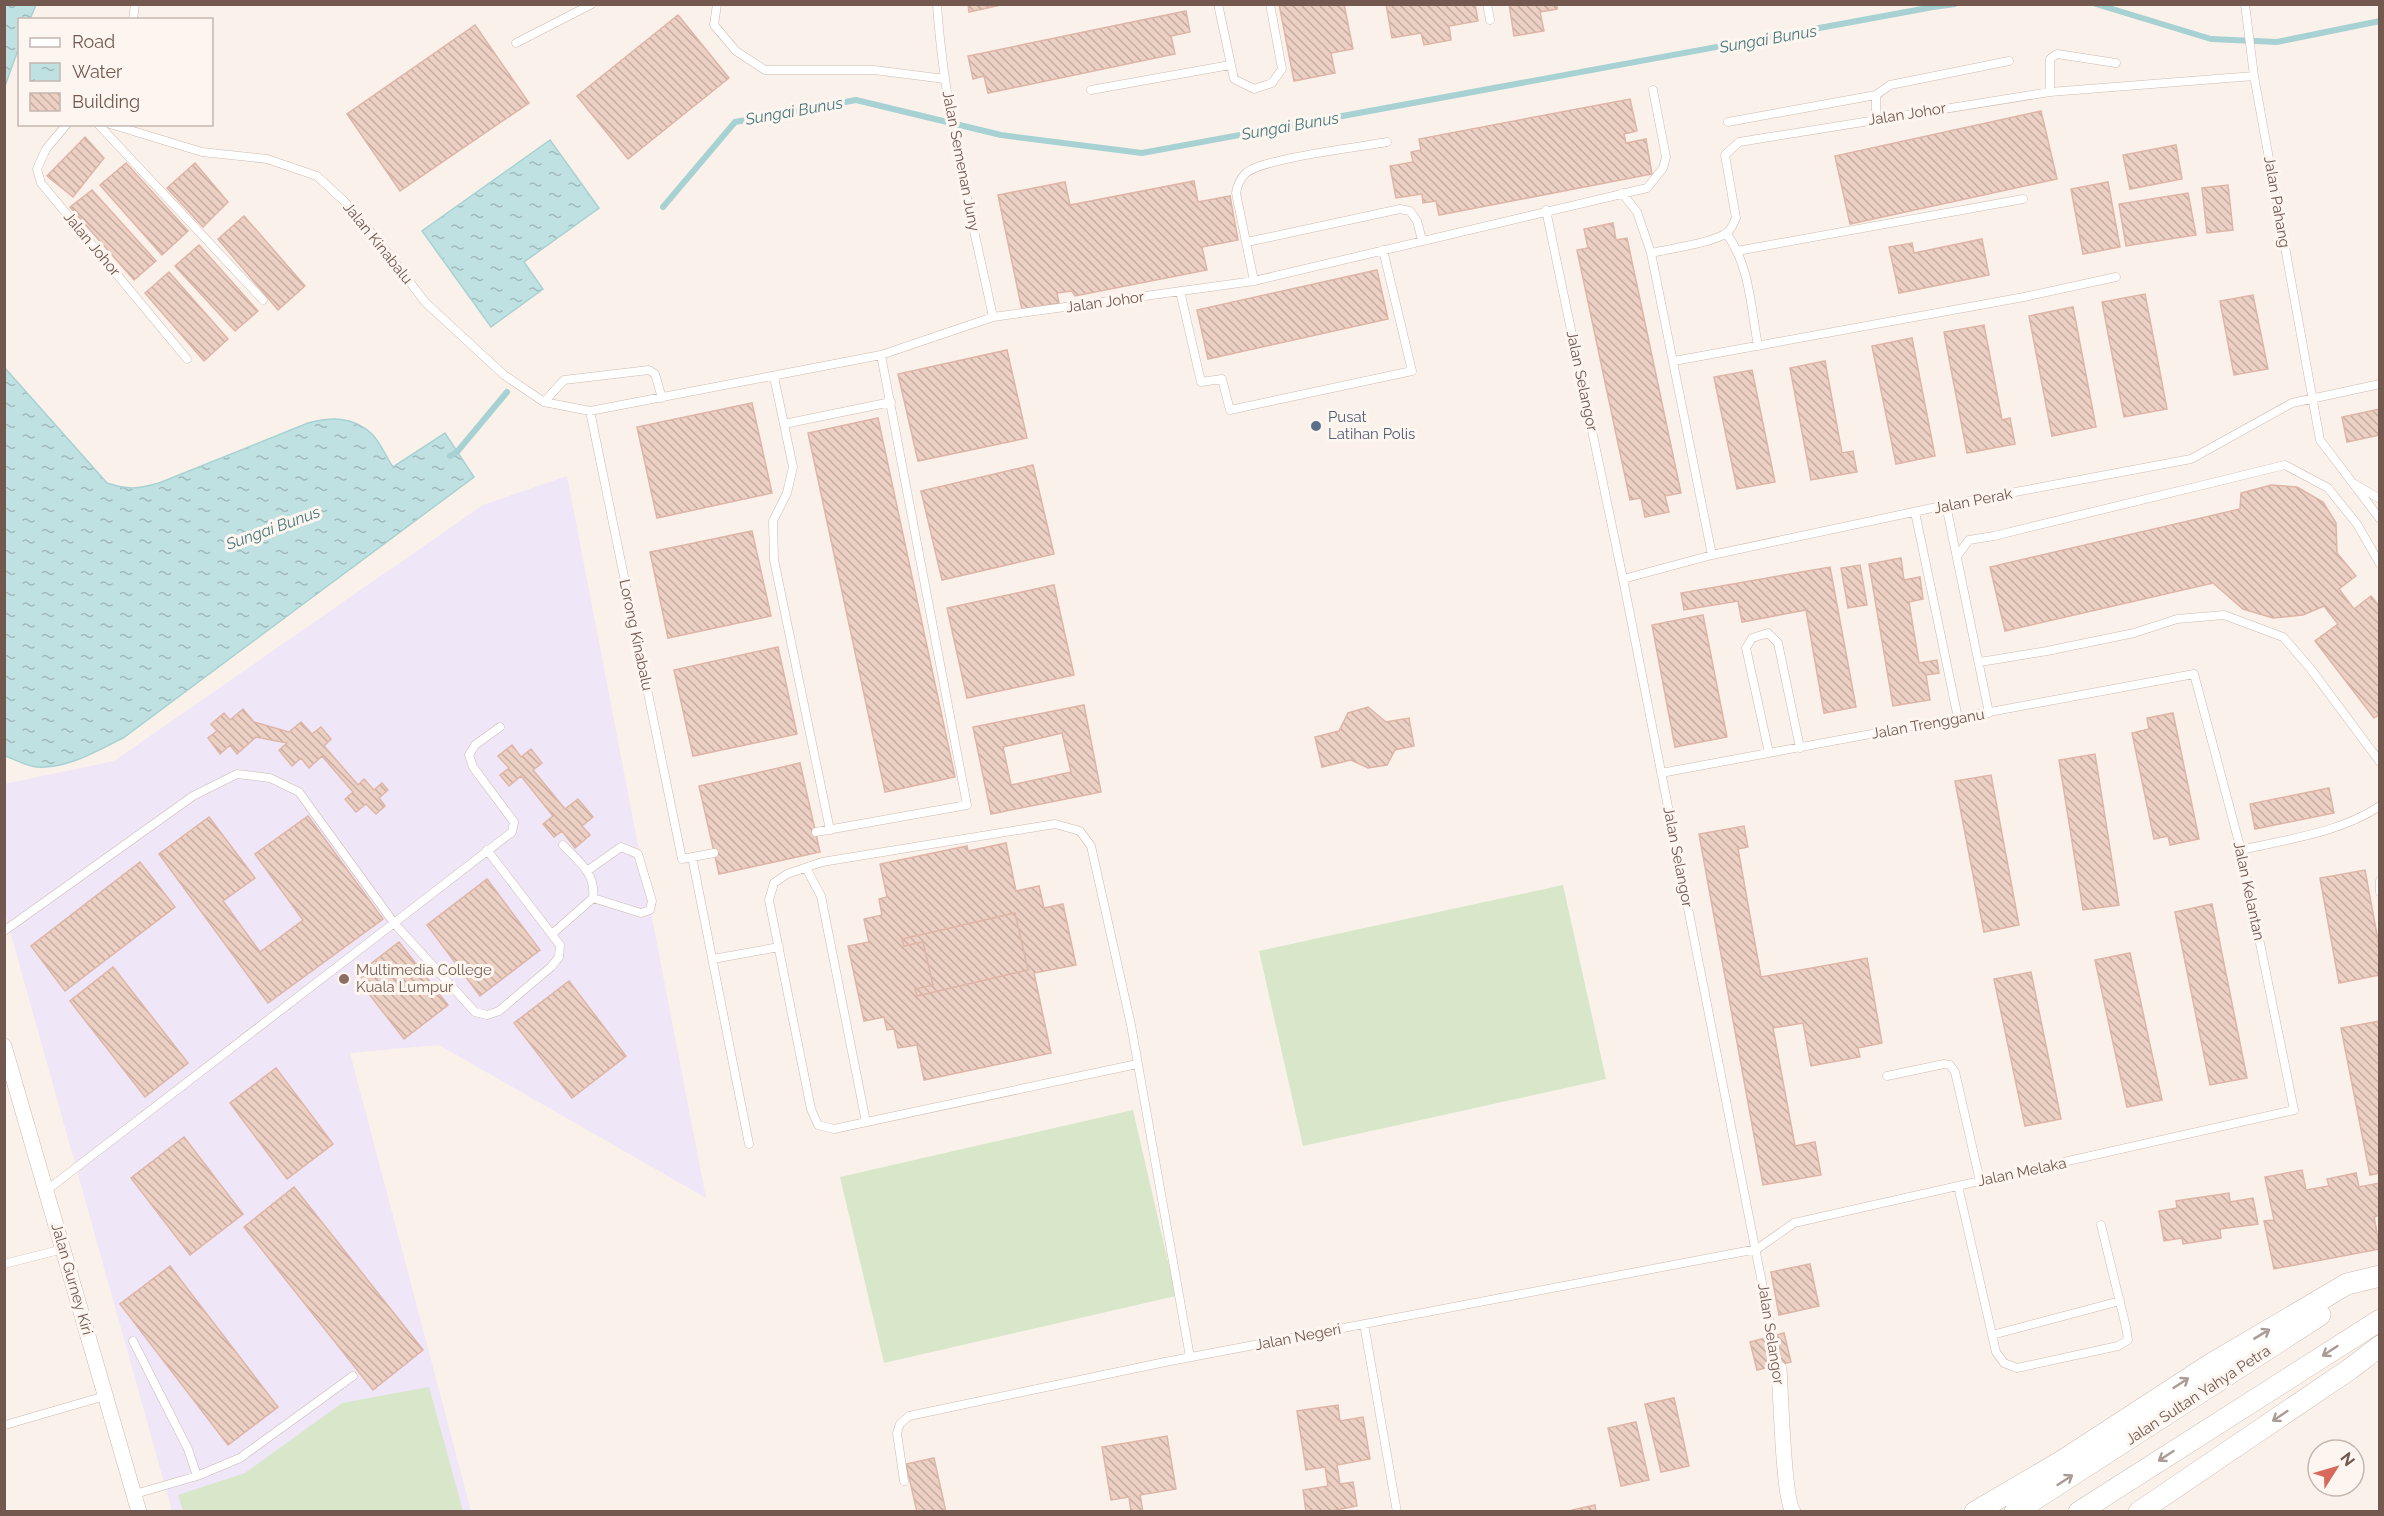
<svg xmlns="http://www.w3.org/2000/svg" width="2384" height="1516" font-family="Raleway,sans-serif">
  <defs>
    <pattern id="water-ripples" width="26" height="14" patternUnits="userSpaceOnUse" patternTransform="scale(1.5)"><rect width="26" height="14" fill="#c0e1e2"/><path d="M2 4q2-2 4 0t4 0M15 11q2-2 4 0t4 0" fill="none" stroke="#a0b9ba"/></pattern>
    <pattern id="building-back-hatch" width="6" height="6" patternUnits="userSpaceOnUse" patternTransform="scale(1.5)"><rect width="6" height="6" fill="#edd0c4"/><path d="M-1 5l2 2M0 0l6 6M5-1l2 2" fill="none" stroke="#c4aca2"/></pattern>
  </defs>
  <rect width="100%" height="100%" fill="#faf2ea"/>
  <!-- education -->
  <path fill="#efe6f7" d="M567 476 706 1198 439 1045 350 1053 471 1511H172L5 913 4 784 114 761 483 505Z"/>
  <!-- garden -->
  <path fill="#d8e7c9" d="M1563 885 1606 1079 1303 1146 1259 951Z
    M1133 1110 1176 1296 884 1363 840 1177Z
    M429 1387 463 1511H183L178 1495 245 1473 342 1403Z"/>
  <!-- water -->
  <path fill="url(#water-ripples)" stroke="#a7d1d3" stroke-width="1.5" d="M5 4 36 5 30 19 20 20 19 47 5 86Z
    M550 140 599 208 524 262 543 289 491 327 422 231Z
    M4 367 107 483C128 490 138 489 159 483L308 423C331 417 353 416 372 434 381 443 386 457 393 467L445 433 474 477 123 738C98 751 66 769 37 767 26 766 14 759 5 756Z"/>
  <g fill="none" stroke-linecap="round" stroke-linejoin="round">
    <!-- stream -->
    <path stroke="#a7d1d3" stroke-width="6" d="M2096 4 2211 39 2277 42 2380 21
      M663 207 735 122 856 100 1001 135 1142 153 1933 7 1955 4
      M450 456 457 452 507 392"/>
  </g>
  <!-- building -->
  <path fill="url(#building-back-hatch)" stroke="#deb5a6" stroke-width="1.5" fill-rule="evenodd" d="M968 4H1005L969 12Z
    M1279 4H1344L1353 49 1331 53 1335 73 1294 81Z
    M1386 4H1475L1478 21 1449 26 1451 40 1424 45 1421 33 1392 38Z
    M1509 4H1557V9L1540 12 1544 31 1514 36Z
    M1186 11 1190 32 1171 36 1175 54 988 93 984 76 973 79 968 56Z
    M678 15 729 78 628 159 577 96Z
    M475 25 529 103 400 191 347 114Z
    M1630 99 1637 131 1624 134 1626 143 1646 139 1652 174 1439 215 1436 201 1423 203 1422 194 1396 198 1390 166 1413 162 1411 152 1421 150 1419 139Z
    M2041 111 2057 179 1850 224 1835 156Z
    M85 137 104 158 73 197 47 176Z
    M2176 145 2182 179 2130 189 2123 155Z
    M126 163 188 231 162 255 100 185Z
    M195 163 228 202 203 227 167 188Z
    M1194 181 1198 202 1230 196 1238 240 1202 247 1207 270 1075 296 1072 291 1057 293 1059 303 1022 310 998 195 1065 182 1070 205Z
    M2108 182 2120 247 2083 254 2071 189Z
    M2228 185 2233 230 2207 233 2202 188Z
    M92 190 156 261 134 280 70 207Z
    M2188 193 2196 235 2126 246 2119 204Z
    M244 216 305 286 278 310 218 239Z
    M1613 223 1616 240 1627 238 1681 493 1665 496 1669 512 1645 517 1641 498 1630 500 1577 250 1588 248 1584 229Z
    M1982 239 1989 275 1899 293 1889 247 1912 243 1914 253Z
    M199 245 258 311 235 331 175 266Z
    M1377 270 1388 319 1208 359 1197 310Z
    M169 272 228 339 204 361 145 293Z
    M2145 294 2167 409 2124 417 2102 302Z
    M2253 295 2268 369 2234 375 2220 301Z
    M2073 307 2096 427 2052 436 2029 316Z
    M1984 325 2002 420 2010 418 2015 444 1967 453 1944 332Z
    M1912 338 1935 456 1896 464 1872 346Z
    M1007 350 1027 438 918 461 898 374Z
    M1825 361 1842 453 1853 451 1857 472 1811 480 1790 368Z
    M1752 370 1775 482 1737 489 1714 377Z
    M752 403 772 493 657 518 637 427Z
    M2380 409V435L2347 442 2342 417Z
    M878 418 955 777 885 792 808 433Z
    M1033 465 1054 554 942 580 921 491Z
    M2271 485 2297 487 2323 502 2336 523 2337 553 2356 576 2339 589 2354 609 2371 596 2380 607V714L2374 718 2315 641 2338 624 2324 606 2303 615 2273 618 2243 609 2213 583 2005 631 1990 567 2240 509 2241 493Z
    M752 531 771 616 668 638 650 552Z
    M1901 558 1904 580 1920 577 1923 599 1909 602 1919 663 1937 660 1939 673 1926 675 1930 700 1893 706 1869 564Z
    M1860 565 1867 605 1848 608 1841 568Z
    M1830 567 1856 707 1824 713 1806 610 1742 622 1738 601 1684 610 1681 593Z
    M1054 585 1074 675 967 698 947 608Z
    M1703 615 1727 737 1675 747 1652 625Z
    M778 647 797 734 693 756 674 670Z
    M1084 705 1101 792 991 814 973 727ZM1062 733 1071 772 1011 785 1003 747Z
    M1368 707 1386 722 1409 718 1414 746 1395 750 1387 765 1368 768 1351 760 1322 767 1315 737 1339 731 1348 713Z
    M243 709 254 722 289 732 301 722 312 734 321 727 331 739 324 746 358 785 364 779 374 790 382 783 388 790 379 798 385 806 376 814 366 804 356 812 345 799 353 792 322 756 309 768 301 758 292 766 279 750 287 743 256 737 237 754 230 745 220 754 208 738 217 731 211 724 224 713 230 720Z
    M2173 713 2199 839 2170 845 2168 836 2154 839 2132 733 2149 729 2147 718Z
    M512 745 521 757 531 749 542 763 533 770 565 809 578 799 593 817 582 826 590 835 575 848 562 831 554 837 543 824 553 816 521 776 509 786 500 775 509 768 498 756Z
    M2095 754 2119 905 2083 910 2059 760Z
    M800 763 820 852 719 874 699 786Z
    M1991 775 2019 925 1984 932 1955 781Z
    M2329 788 2334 813 2255 829 2250 804Z
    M308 816 383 919 268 1003 159 854 209 817 255 878 223 901 260 952 303 920 255 854Z
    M1744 826 1748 847 1738 849 1761 977 1867 958 1882 1043 1858 1048 1860 1057 1811 1066 1803 1023 1773 1028 1795 1146 1815 1142 1821 1175 1763 1185 1699 834Z
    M1006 843 1016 891 1039 886 1044 908 1063 904 1076 965 1034 973 1051 1053 924 1080 917 1045 898 1048 894 1029 887 1030 884 1017 864 1021 848 946 869 942 864 919 882 915 879 899 887 897 880 864 967 846 968 851ZM1015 913 1028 970 917 996 915 989 933 985 923 942 904 946 902 939Z
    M140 862 175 907 65 991 31 946Z
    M2365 870 2380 951V975L2339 983 2320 878Z
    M487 879 540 950 480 996 427 925Z
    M2212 904 2247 1078 2210 1085 2175 912Z
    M1015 913 1028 970 917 996 915 989 933 985 923 942 904 946 902 939Z
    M399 942 448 1005 404 1039 355 976Z
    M2130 953 2162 1100 2127 1107 2095 960Z
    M113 967 188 1063 145 1097 70 1001Z
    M2031 972 2061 1119 2025 1126 1994 979Z
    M569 981 626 1056 572 1098 514 1023Z
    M2380 1021V1173L2370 1175 2341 1028Z
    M276 1068 333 1144 287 1179 230 1103Z
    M184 1137 243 1214 190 1255 131 1178Z
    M2302 1170 2306 1190 2329 1186 2327 1179 2356 1173 2359 1187 2380 1183V1215L2374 1217 2380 1249 2274 1269 2264 1221 2274 1220 2265 1177Z
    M294 1187 423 1350 373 1390 244 1227Z
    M2229 1193 2230 1202 2253 1198 2258 1224 2220 1229 2221 1238 2183 1244 2182 1238 2164 1241 2159 1211 2177 1208 2176 1201Z
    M1810 1264 1819 1306 1779 1315 1771 1272Z
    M170 1266 278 1407 228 1445 120 1304Z
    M1784 1333 1791 1362 1757 1370 1750 1342Z
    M1674 1398 1689 1466 1661 1472 1645 1404Z
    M1338 1405 1340 1421 1363 1417 1370 1459 1337 1465 1340 1484 1353 1482 1357 1506 1326 1512H1306L1303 1490 1328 1486 1325 1467 1306 1470 1297 1411Z
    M1636 1422 1649 1480 1621 1486 1608 1428Z
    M1167 1436 1176 1489 1140 1495 1143 1512H1131L1129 1497 1111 1500 1102 1447Z
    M934 1458 946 1512H917L906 1464Z
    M1595 1505 1596 1512H1572V1510Z"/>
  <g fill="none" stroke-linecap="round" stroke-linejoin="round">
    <!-- service casing -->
    <g stroke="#ccbab0" stroke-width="9">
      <path id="service" d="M717 4 714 25 736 51 765 70H874L945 79
        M937 4C944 110 971 214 993 317
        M1218 4 1234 79 1254 89 1272 83 1282 69 1270 4
        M1487 4 1490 20
        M2245 4 2254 76 2320 440 2380 519
        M133 20 135 4
        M516 43 592 4
        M1091 90 1230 65
        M2050 92V59L2057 54 2116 63
        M1876 118V95L1890 85 2009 61
        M1728 122 1876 95
        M67 124 46 149 37 169 41 183 187 359
        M98 124 263 300
        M110 124 202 152 267 159 317 176 344 201 381 244 425 302 504 375 544 402 590 411 881 355 993 317 1254 281 1647 188 1663 168 1666 157 1653 90
        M1622 193 1637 212 1651 253 1712 555
        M1546 210 1623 579 1779 1369
        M1726 233C1750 265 1751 309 1758 346
        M1247 242 1400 209 1410 211 1417 221 1422 240
        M1737 251 2023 199
        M1651 253C1673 248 1707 244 1725 234 1732 230 1733 224 1736 218L1725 155 1739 142 2050 92 2254 76
        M1254 281 1236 193C1237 186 1241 178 1246 173 1264 158 1360 147 1387 142
        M1180 291 1201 382 1222 379 1230 410 1412 371 1383 250
        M1674 361 2024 297 2116 277
        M774 377 793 467 787 493 773 521 774 560 830 830
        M544 402 564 380 649 370 655 374 662 398
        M590 411 682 859 714 853
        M784 424 891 402
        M2355 484 2380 499
        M1946 505 1989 713
        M1915 512 1958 718
        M1957 556 1969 540 1994 536 2285 465 2328 488 2357 524 2380 564
        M1623 579 1712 555 1946 505 2191 459 2292 403 2380 384
        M1980 662 2047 651 2134 633 2177 619 2224 615 2283 637 2310 668 2380 762
        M1769 753 1746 648 1752 638 1768 633 1778 643 1800 748
        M816 832 967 805 881 355
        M2241 850C2288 839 2339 833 2380 806
        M692 857 749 1144
        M806 868 821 896 866 1122
        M587 871 621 847 638 854 652 901 650 910 641 913 593 898
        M2380 881V892
        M4 931 193 796 237 774 270 778 299 792 394 923 512 832 514 822 473 767 469 755 475 745 500 727
        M552 934 593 898C596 873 579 862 563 845
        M713 959 779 947
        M1137 1064 834 1129 818 1125 811 1109 769 900 774 883 787 874 822 862 1055 824 1080 831 1091 846 1131 1025 1190 1357
        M1887 1076 1944 1064 1950 1065 1955 1072 1980 1181
        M1958 1186 1996 1352 2004 1363 2017 1368 2118 1346 2128 1340 2126 1327 2101 1225
        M47 1190 394 923 475 1012 487 1015 499 1011 551 967 559 957 560 945 487 850
        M4 1264 63 1249
        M1364 1324 1397 1512
        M1992 1335 2120 1301
        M133 1341 188 1449 197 1476
        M5 1425 105 1396
        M904 1481 897 1433 900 1424 909 1416 1165 1362 1757 1249 1794 1223 2294 1110 2241 850 2194 674 1661 773
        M135 1494 197 1476 240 1458 353 1376"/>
    </g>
    <!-- minor casing -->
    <g stroke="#ccbab0" stroke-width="16">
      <path id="minor" d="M4 1046 139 1512
        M1779 1369C1781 1393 1783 1497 1793 1512"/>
    </g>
    <!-- secondary casing -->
    <g stroke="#d0bbb1" stroke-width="22">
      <path id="secondary" d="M1975 1512 2062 1461 2211 1364 2347 1284 2380 1276
        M2015 1512 2320 1315
        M2079 1512 2380 1320
        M2139 1512 2350 1369 2380 1346"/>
    </g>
    <!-- service -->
    <use href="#service" stroke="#fff" stroke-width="8"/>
    <!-- minor -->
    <use href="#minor" stroke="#fff" stroke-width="15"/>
    <!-- secondary -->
    <use href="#secondary" stroke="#fff" stroke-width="21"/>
  </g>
  <!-- one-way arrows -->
  <defs><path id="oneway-shaft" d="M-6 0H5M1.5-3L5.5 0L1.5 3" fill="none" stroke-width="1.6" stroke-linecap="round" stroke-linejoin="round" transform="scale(1.5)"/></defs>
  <g stroke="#aa9b95">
    <use href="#oneway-shaft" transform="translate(2262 1334) rotate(-31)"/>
    <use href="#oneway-shaft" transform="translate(2330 1351) rotate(147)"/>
    <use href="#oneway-shaft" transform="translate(2181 1383) rotate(-33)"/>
    <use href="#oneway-shaft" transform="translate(2280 1416) rotate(146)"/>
    <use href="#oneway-shaft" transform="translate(2166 1456) rotate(147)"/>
    <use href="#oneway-shaft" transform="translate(2065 1480) rotate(-33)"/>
  </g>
  <!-- markers -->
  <circle fill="#5c6f8a" stroke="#fdf6f0" stroke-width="2" cx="1316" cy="426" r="6"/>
  <circle fill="#8d6e63" stroke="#fdf6f0" stroke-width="2" cx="344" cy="979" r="6"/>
  <g text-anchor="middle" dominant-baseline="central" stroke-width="6" stroke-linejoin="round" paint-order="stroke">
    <!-- street labels -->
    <g font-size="15" fill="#72584f" stroke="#fdf6f0">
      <text transform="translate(1907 114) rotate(-9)">Jalan Johor</text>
      <text transform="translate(961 161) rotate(79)">Jalan Semenan Juny</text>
      <text transform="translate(2277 202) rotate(80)">Jalan Pahang</text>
      <text transform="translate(378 243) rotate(51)">Jalan Kinabalu</text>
      <text transform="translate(92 244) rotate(50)">Jalan Johor</text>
      <text transform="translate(1105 302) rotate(-8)">Jalan Johor</text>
      <text transform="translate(1582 381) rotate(78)">Jalan Selangor</text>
      <text transform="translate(1973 501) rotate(-11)">Jalan Perak</text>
      <text transform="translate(636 635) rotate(78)">Lorong Kinabalu</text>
      <text transform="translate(1928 724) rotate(-10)">Jalan Trengganu</text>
      <text transform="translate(1678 857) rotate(79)">Jalan Selangor</text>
      <text transform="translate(2249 891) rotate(78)">Jalan Kelantan</text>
      <text transform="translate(2022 1172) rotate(-12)">Jalan Melaka</text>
      <text transform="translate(72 1279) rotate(74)">Jalan Gurney Kiri</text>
      <text transform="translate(1771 1334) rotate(81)">Jalan Selangor</text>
      <text transform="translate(1298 1337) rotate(-11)">Jalan Negeri</text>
      <text transform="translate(2198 1395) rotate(-33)">Jalan Sultan Yahya Petra</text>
    </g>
    <!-- service labels -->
    <g font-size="15" fill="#4e5e75" stroke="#fdf6f0" text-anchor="start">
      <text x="1328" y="417">Pusat<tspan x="1328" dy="17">Latihan Polis</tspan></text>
    </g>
    <!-- education labels -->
    <g font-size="15" fill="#785e54" stroke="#fdf6f0" text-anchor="start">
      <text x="356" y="970">Multimedia College<tspan x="356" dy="17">Kuala Lumpur</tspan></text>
    </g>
    <!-- water labels -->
    <g font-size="16" font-style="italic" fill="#48797c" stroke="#fdf6f0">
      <text transform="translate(1768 39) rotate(-10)">Sungai Bunus</text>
      <text transform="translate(794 111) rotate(-10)">Sungai Bunus</text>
      <text transform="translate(1290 126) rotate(-10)">Sungai Bunus</text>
      <text transform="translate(273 528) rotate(-20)">Sungai Bunus</text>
    </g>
  </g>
  <!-- border -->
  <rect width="2384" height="1516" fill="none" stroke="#72584f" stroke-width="12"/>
  <!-- legend -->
  <rect x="18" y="18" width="195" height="108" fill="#fdf6f0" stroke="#c5b7b0" stroke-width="1.5"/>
  <rect x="30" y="38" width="30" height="9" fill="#ffffff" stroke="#c5b7b0" stroke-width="1.5"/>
  <text x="72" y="48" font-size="18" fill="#72584f">Road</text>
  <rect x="30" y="63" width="30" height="18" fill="url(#water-ripples)" stroke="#c5b7b0" stroke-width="1.5"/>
  <text x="72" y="78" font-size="18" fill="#72584f">Water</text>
  <rect x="30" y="93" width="30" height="18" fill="url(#building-back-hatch)" stroke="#c5b7b0" stroke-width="1.5"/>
  <text x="72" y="108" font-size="18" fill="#72584f">Building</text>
  <!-- north arrow -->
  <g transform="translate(2336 1468) rotate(53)"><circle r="28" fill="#fdf6f0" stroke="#c5b7b0" stroke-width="1.5"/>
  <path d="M0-4.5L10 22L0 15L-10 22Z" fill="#d76a5c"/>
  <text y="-9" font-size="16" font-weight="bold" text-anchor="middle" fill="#72584f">N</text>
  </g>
</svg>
